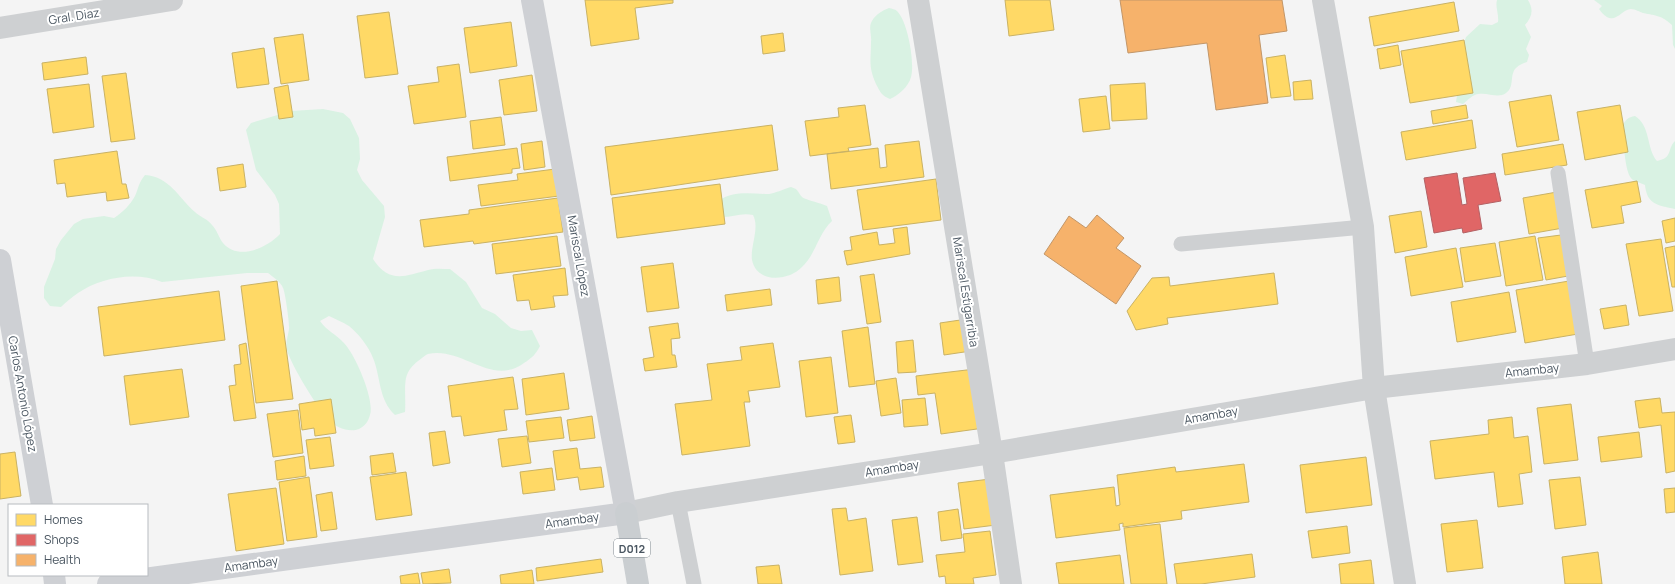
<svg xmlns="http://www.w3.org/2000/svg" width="1675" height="584" font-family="Manrope,sans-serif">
  <rect width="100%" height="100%" fill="#f4f4f4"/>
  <!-- green -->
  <path fill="#d9f2e3" d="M1497 0H1528C1534 10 1532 17 1525 25L1531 37 1526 49 1529 55 1527 62C1524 63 1519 65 1516 68 1509 75 1515 87 1506 93 1498 99 1488 92 1478 94 1472 95 1468 100 1463 104L1456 102 1457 96 1455 89 1462 48 1466 37 1480 24 1492 25 1498 22C1499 14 1495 7 1497 0Z
    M1594 0H1675V49L1673 45 1672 25C1661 15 1657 16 1643 13 1640 12 1635 9 1631 9 1620 9 1614 30 1599 9L1602 6Z
    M889 8C892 9 895 9 897 11 908 22 915 63 911 77 909 86 898 96 890 99 882 96 880 92 876 84 868 66 871 61 871 42 872 35 868 27 872 21 875 15 883 10 889 8Z
    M323 109 343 113 350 119 359 138 360 159 357 170 362 180 384 206 385 217 373 259C389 283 403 277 428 270 435 268 443 269 450 269L466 282 482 308 495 314 511 328 521 331 532 330 540 346C536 354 532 358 524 363 491 387 462 346 428 354 425 355 421 359 418 361 412 366 408 370 406 378 404 389 406 401 405 412L395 415C378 399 381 377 373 358 369 347 358 333 349 326 343 322 335 319 329 316L320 321C327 331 336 334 344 343 355 354 375 400 370 415 368 422 365 426 359 429 349 433 335 427 329 420 318 409 291 365 287 350 285 342 288 337 289 329 290 326 285 291 283 288 281 282 273 277 268 273H247L162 282C136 271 101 277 78 293 72 297 66 302 61 307L50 306 44 298V287L55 259 56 249 61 240 74 224 83 219 104 216 114 218C123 212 130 205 135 196 139 187 138 184 145 175 170 177 178 197 195 212 200 217 208 219 212 225 217 230 219 238 223 243 238 261 267 248 280 234L279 204 275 195 256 170 246 130 251 123 291 111Z
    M1635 116C1651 126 1646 148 1657 161 1673 158 1667 149 1675 141V209C1658 205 1647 205 1645 185 1641 183 1637 182 1633 180 1624 174 1624 139 1622 127 1625 120 1628 117 1635 116Z
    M791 187 796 189C798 191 800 195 802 197 806 200 821 203 827 206L832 221C818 234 816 254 802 267 789 281 757 284 752 260 750 246 760 228 753 215 741 212 731 218 719 217V201C732 190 753 194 769 194 776 193 784 189 791 187Z"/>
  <!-- homes -->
  <path fill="#ffd966" stroke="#c9b264" d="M585 0H673V3L635 8 639 39 591 46Z
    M1005 0H1050L1054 30 1009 36Z
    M1454 2 1459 31 1374 46 1369 17Z
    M389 12 398 74 365 78 357 16Z
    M511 22 517 66 470 73 464 28Z
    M783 33 785 51 763 54 761 36Z
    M303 34 309 80 281 84 274 38Z
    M1464 40 1473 93 1410 103 1401 51Z
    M1398 45 1401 65 1380 69 1377 49Z
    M264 48 269 84 237 88 232 53Z
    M1285 55 1291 96 1271 98 1266 58Z
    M86 57 88 74 44 80 42 63Z
    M459 64 466 117 414 124 408 86 439 82 437 67Z
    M126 73 135 139 111 142 102 76Z
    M532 75 537 111 504 115 499 80Z
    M1311 80 1313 99 1294 100 1293 82Z
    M1145 83 1147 119 1112 121 1110 85Z
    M89 84 94 127 53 133 47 89Z
    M288 85 293 117 279 119 274 88Z
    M1551 95 1559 140 1517 147 1509 102Z
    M1106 96 1110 129 1083 132 1079 99Z
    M865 105 871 145 848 148 849 151 810 156 805 121 839 117 838 108Z
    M1466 105 1468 118 1433 124 1431 111Z
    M1620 105 1628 152 1585 160 1577 112Z
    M501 117 505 145 473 149 470 121Z
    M1472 120 1476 148 1406 160 1401 132Z
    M772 125 778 170 611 195 605 147Z
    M542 141 545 167 524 170 521 144Z
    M919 141 924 177 831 189 827 154 878 148 880 168 887 167 885 145Z
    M1563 144 1567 165 1505 175 1502 154Z
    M517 148 520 168 512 169V173L450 181 447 157Z
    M117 151 122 184H126L129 198 107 201 106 192 67 197 65 183 57 184 54 160Z
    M243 164 246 187 220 191 217 168Z
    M555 169 559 196 481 206 478 185 518 180 517 174Z
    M936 179 941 220 863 230 857 190Z
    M1637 181 1641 202 1621 206 1624 223 1592 228 1585 190Z
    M720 184 725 224 617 238 612 198Z
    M1557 192 1563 228 1529 234 1523 198Z
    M558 198 563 232 474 244 473 241 424 247 420 220 469 214V210Z
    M1421 211 1427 247 1395 253 1389 216Z
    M1675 218V241L1666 243 1662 221Z
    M907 227 910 254 847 265 844 251 852 250 850 237 877 232 879 245 895 243 893 229Z
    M1561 235 1568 276 1546 280 1538 238Z
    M557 236 561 266 496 274 492 244Z
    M1535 236 1543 280 1506 286 1499 242Z
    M1661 239 1673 311 1639 316 1626 244Z
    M1495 243 1501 276 1465 282 1460 248Z
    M1675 246V287H1672L1665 248Z
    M1456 248 1463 287 1411 296 1405 257Z
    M673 263 679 308 647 312 641 267Z
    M565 268 568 295 553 296 555 307 531 310 529 300 517 301 513 275Z
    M1274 273 1278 304 1167 318 1168 324 1136 330 1127 311 1152 278 1169 277 1170 286Z
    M874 274 881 322 867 324 860 276Z
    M839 277 841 301 818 304 816 280Z
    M277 281 293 399 256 403 241 286Z
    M1569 281 1578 334 1525 343 1516 290Z
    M770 289 772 305 727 311 725 295Z
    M219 291 225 340 104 356 98 307Z
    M1509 292 1516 332 1457 342 1451 302Z
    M1626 305 1629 325 1604 329 1600 309Z
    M967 319 971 351 944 355 940 323Z
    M678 323 680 338 671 339 672 355H675L677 367 645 371 643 359 654 357 649 327Z
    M868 327 875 384 849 387 842 331Z
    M913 340 916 372 898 373 896 342Z
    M246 343 256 418 234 421 229 386 236 385 234 365 241 364 239 345Z
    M773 343 780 387 748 391 750 402H744L750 446 682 455 675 404 712 400 707 364 742 360 740 347Z
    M831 357 838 413 806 417 799 361Z
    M182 369 189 417 130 425 124 376Z
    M975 369 984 428 941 434 935 393 918 395 916 376Z
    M564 373 569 409 526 415 522 379Z
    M513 377 518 409 504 410 507 430 464 436 461 416 452 417 448 386Z
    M896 378 901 413 881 416 876 381Z
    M925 398 928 425 904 427 902 400Z
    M1660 398 1662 413 1675 412V471L1666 473 1661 425 1639 428 1635 401Z
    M331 399 336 433 315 436 314 428 302 430 299 404Z
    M1571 404 1578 460 1544 464 1537 408Z
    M298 410 303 453 273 457 267 414Z
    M851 415 855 442 838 444 834 417Z
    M592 416 595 438 570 441 567 420Z
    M561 417 564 438 529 442 526 421Z
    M1512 417 1514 438 1528 436 1532 472 1519 474 1523 504 1498 507 1494 472 1435 479 1430 441 1489 434 1488 420Z
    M445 431 450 463 433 466 429 433Z
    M1639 432 1642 457 1601 462 1598 437Z
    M527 436 531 463 502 467 498 439Z
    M330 437 334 466 310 469 306 440Z
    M577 448 580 469 601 467 604 487 580 490 578 477 557 480 553 451Z
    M15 452 21 496 0 499V454Z
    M393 453 396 472 372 475 370 456Z
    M304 456 306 476 277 480 275 461Z
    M1366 457 1372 505 1306 513 1300 465Z
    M1244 464 1249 502 1181 511 1182 519 1123 527V523L1119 524 1120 530 1056 538 1050 495 1114 487 1116 506 1120 505 1117 475 1175 467 1176 472Z
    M552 468 555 490 523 494 520 472Z
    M406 472 412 515 376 520 370 477Z
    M309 477 317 537 287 541 279 482Z
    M1580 477 1586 525 1555 529 1549 480Z
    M990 479 996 525 964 529 958 483Z
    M276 488 284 544 236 551 228 494Z
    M1675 488V512L1666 513 1664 489Z
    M332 492 337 529 321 531 316 495Z
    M846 508 848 521 866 518 873 571 840 575 832 509Z
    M958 509 962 538 941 541 938 512Z
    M917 517 923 562 898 565 892 520Z
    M1477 520 1483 568 1447 572 1441 524Z
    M1160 524 1167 584H1131L1124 528Z
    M1347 526 1350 553 1312 558 1308 531Z
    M990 531 996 575 973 578 974 584H946L945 576 939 577 936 555 965 552 963 534Z
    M1598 552 1602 584H1565L1562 557Z
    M1252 554 1255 577 1201 584H1177L1174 564Z
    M1120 555 1124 584H1059L1056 563Z
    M601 559 603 572 537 581 536 568Z
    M1371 560 1374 584H1341L1339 564Z
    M779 565 782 584H758L756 567Z
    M449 569 451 583 423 584 421 573Z
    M532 570 534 584H501L500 575Z
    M418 573 420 584H401L400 576Z"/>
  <!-- shops -->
  <path fill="#e06666" stroke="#b36164" d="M1457 173 1462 205 1467 204 1463 178 1495 173 1501 201 1478 205 1482 229 1463 233 1462 228 1434 233 1424 178Z"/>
  <!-- health -->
  <path fill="#f6b26b" stroke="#c29668" d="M1120 0H1282L1287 31 1259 35 1268 103 1216 110 1207 43 1128 53Z
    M1097 215 1124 238 1116 248 1141 266 1116 304 1044 254 1069 216 1086 228Z"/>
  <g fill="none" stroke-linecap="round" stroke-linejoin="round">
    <!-- service -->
    <path stroke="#ced0d2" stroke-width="15" d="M1558 173 1587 364
      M1181 244 1363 227
      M678 502 694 584"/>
    <!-- minor -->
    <path stroke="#ced0d2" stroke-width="22" d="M918 0 992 453 1011 584
      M1323 0 1363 227 1374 388 1405 584
      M0 28 172 0
      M626 513 678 502 992 453 1374 388 1587 364 1675 349"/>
    <!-- secondary -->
    <path stroke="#ced0d4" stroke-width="22" d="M0 260 42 505
      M54 575 55 584
      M108 584 626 513 532 0"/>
    <!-- primary -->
    <path stroke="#caced1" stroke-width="22" d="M626 513 638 584"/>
  </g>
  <g text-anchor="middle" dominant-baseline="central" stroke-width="4" stroke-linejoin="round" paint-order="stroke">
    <!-- shield labels -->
    <rect fill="#fff" stroke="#808990" stroke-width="1" x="614" y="539" width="36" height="18" rx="3"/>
    <g font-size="11" font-weight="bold" fill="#4a5661">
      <text x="632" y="548">D012</text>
    </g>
    <!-- street labels -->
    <g font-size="12" fill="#4a5661" stroke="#fff">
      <text transform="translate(74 16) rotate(-9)">Gral. Diaz</text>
      <text transform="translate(579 256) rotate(80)">Mariscal López</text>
      <text transform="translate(966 292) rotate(81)">Mariscal Estigarribia</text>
      <text transform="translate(1532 370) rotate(-6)">Amambay</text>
      <text transform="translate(23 394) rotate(80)">Carlos Antonio López</text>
      <text transform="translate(1211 415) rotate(-10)">Amambay</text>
      <text transform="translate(892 468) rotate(-9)">Amambay</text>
      <text transform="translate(572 520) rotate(-8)">Amambay</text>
      <text transform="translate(251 564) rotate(-8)">Amambay</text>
    </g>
  </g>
  <!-- legend -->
  <rect x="8" y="504" width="140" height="72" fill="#ffffff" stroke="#b7bbc0"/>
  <rect x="16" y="514" width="20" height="12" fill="#ffd966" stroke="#b7bbc0"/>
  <text x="44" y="524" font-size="12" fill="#4a5661">Homes</text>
  <rect x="16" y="534" width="20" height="12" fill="#e06666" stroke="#b7bbc0"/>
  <text x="44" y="544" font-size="12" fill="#4a5661">Shops</text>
  <rect x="16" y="554" width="20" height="12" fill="#f6b26b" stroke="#b7bbc0"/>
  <text x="44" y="564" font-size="12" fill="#4a5661">Health</text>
</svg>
